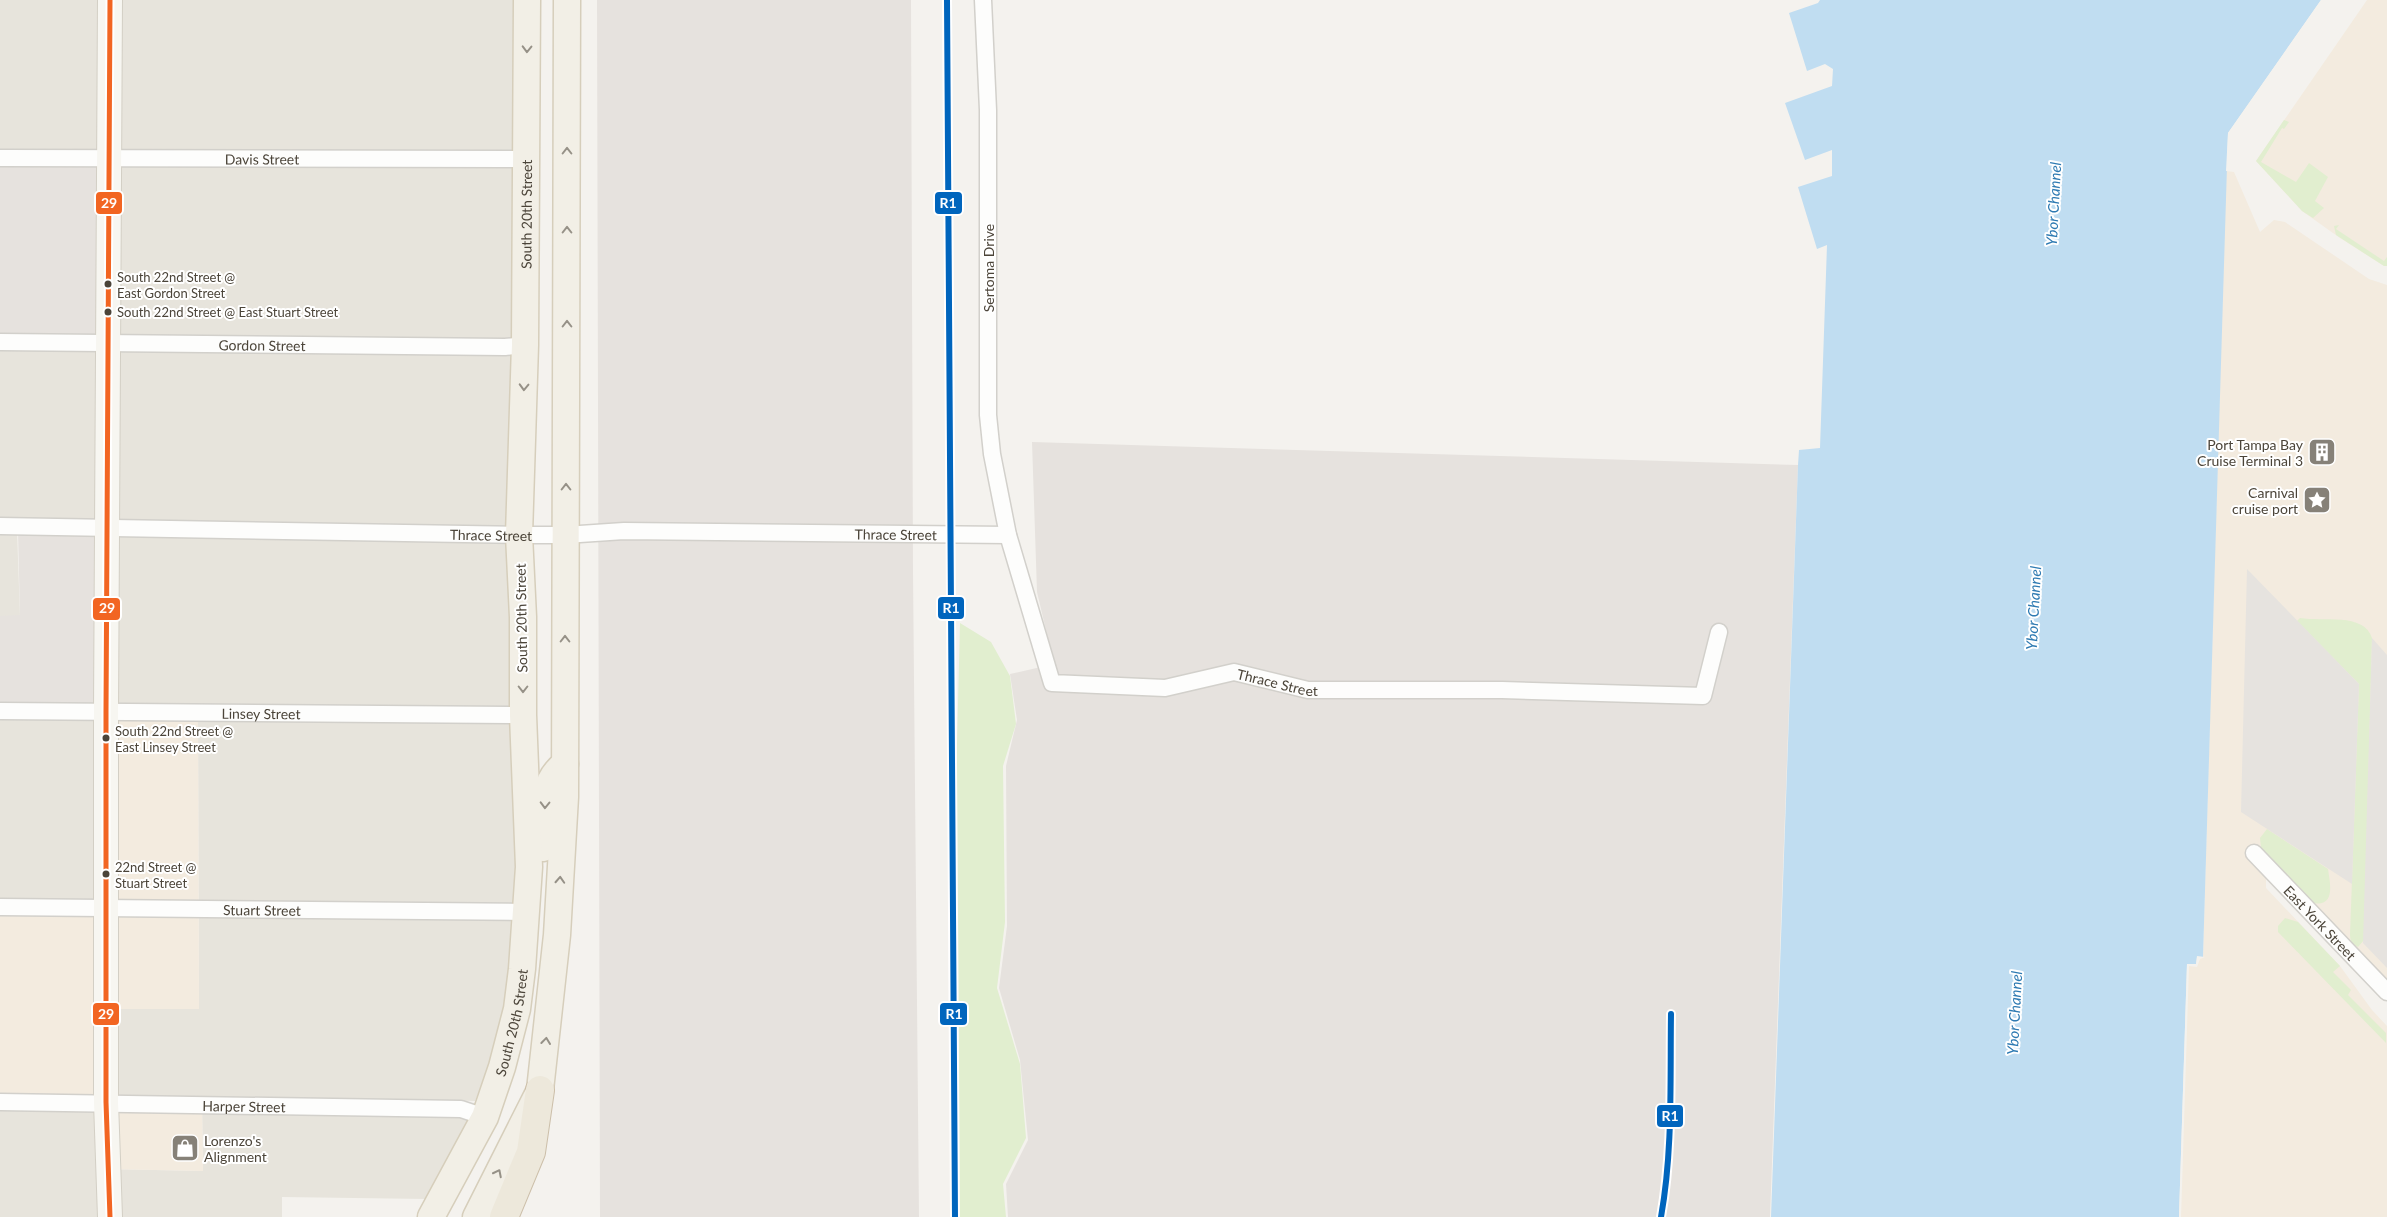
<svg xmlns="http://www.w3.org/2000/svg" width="2387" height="1217" font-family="Lato,sans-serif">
  <rect width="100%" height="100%" fill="#f4f2ee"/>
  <!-- residential -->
  <path fill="#e7e4dc" d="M0 0H112L110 160 0 159Z
    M113 0H525L522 348 524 714 108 710 17 530 20 616H0V342L111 341Z
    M0 713H107V909L0 906Z
    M198 713 523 715 517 877 503 1035 475 1101 402 1099 356 1101H111V1009H199Z
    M202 1103 475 1107 427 1199 282 1197V1217H0V1104L106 1106 107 1169 203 1171Z"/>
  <!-- commercial -->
  <path fill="#f3ebdf" d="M2367 0H2387V266H2384L2340 238 2302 211 2256 161Z
    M2226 171 2234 172 2260 232 2274 220 2285 222 2369 279 2387 285V980L2266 855V888L2340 966 2372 1010 2387 1026V1217H2179L2187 964 2197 956 2203 957Z
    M107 713H198L199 1009H111Z
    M107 911 109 1103H202L203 1171 107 1169V1103L0 1101V913Z"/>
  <!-- industrial -->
  <path fill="#e6e2de" d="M597 0H911L913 572 919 1217H600Z
    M0 159 110 160V342H0Z
    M1032 442 1798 465 1770 1217H1008L1006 1184 1028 1140 1020 1060 999 988 1007 926 1006 766 1017 720 1010 674 1054 664 1037 592Z
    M110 528 107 713 0 712V616L20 615 18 531Z"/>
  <!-- green -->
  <path fill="#e1eecf" d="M2284 120 2289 122 2284 129 2282 128 2261 162 2296 182 2309 163 2328 177 2315 201 2324 208 2313 218 2302 211 2256 161Z
    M2339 225 2336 229 2384 261 2387 257V266H2384L2336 235 2334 226Z
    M2300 618C2322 622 2364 612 2372 638L2364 940 2358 947 2351 943 2350 935 2359 684 2297 621Z
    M960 623 991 642 1010 676 1016 724 1003 766 1005 922 997 988 1020 1064 1026 1138 1003 1184 1006 1217H955L956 785Z
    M2267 829 2328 869C2330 883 2336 907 2313 903L2266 854 2261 847 2260 838Z
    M2285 918 2298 922 2340 966 2333 972 2351 990 2348 995 2386 1033V1043L2278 932V926Z"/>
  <!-- parking -->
  <path fill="#e6e3df" d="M2247 569 2359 684 2352 884 2241 812Z
    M2372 638 2387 655V968L2363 943Z"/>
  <!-- water -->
  <path fill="#c0ddf1" d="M1820 0H2321L2228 133 2203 957H2197L2196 965 2187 964 2179 1217H1771L1798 465 1799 450 1820 448 1827 245 1817 249 1798 187 1832 176V150L1805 160 1785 103 1832 86 1833 69 1825 64 1807 71 1789 13 1818 3Z"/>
  <!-- pier -->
  <path fill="#f4f2ee" d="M2321 0H2324L2230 134 2229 171H2226L2228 133Z
    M2197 956 2205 957 2200 959 2197 967 2189 966 2181 1217H2179L2187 964H2196Z"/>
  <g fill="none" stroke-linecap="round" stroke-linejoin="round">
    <!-- street casing -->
    <g stroke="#d2d0cb" stroke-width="19">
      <g id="street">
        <path id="s1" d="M983 0 988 110V415L992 454 1008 535 1052 683 1165 688 1234 672 1308 690H1502L1703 696 1719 632"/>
        <path id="s2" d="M0 158 525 159"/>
        <path id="s3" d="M0 342 505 347 525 345"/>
        <path id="s4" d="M0 526 519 535H565L624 531 1008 535"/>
        <path id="s5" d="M0 711 523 715"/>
        <path id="s6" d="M2254 853 2387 992"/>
        <path id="s7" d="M0 907 526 912"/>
        <path id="s8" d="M0 1102 461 1109 485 1117"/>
      </g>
    </g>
    <!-- secondary casing -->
    <g stroke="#d3cfc5" stroke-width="26">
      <path id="secondary" d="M110 1217 106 1102V711L110 0"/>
    </g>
    <!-- primary casing -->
    <g stroke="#d6cebb" stroke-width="29">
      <g id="primary">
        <path d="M543 848 545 845C545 816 539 782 565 764"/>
        <path id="s9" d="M431 1217 485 1117 502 1067 517 1009 522 969 529 867 523 715V617L519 535 525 345 527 0"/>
        <path d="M476 1217 540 1090 557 935 565 797 567 0"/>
      </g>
    </g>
    <!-- highway casing -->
    <g stroke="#ccbfa9" stroke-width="30">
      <path id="highway" d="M504 1217 531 1152 540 1090"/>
    </g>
    <!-- street -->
    <use href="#street" stroke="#fdfdfc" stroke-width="16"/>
    <!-- secondary -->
    <use href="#secondary" stroke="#f7f6f1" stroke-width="24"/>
    <!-- primary -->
    <use href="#primary" stroke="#f2efe6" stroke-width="26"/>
    <!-- highway -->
    <use href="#highway" stroke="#ede8db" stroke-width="28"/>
    <!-- bus-1 casing -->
    <g stroke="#fff" stroke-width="9">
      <path id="bus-1" d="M110 1217 106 1102V711L110 0"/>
    </g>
    <!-- bus-1 -->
    <use href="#bus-1" stroke="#f26522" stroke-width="5"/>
    <!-- rail-1 casing -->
    <g stroke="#fff" stroke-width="10">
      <path id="rail-1" d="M947 0 955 1217
        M1661 1217C1673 1150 1670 1082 1671 1014"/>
    </g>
    <!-- rail-1 -->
    <use href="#rail-1" stroke="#0065bd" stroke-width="6"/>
  </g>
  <!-- one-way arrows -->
  <defs><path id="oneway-chevron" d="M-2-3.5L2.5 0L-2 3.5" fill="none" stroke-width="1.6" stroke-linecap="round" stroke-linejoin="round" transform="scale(1.25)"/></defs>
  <g stroke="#969187">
    <use href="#oneway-chevron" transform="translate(527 49) rotate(91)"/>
    <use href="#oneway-chevron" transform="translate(567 151) rotate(-90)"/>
    <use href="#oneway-chevron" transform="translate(567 230) rotate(-90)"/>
    <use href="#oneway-chevron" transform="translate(567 324) rotate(-90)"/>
    <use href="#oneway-chevron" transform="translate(524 387) rotate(92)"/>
    <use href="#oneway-chevron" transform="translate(566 487) rotate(-90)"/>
    <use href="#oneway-chevron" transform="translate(565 639) rotate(-90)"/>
    <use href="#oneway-chevron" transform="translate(523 689) rotate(90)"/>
    <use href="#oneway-chevron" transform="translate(545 805) rotate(91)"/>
    <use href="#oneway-chevron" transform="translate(560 880) rotate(-87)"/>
    <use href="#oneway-chevron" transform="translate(546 1041) rotate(-83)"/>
    <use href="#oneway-chevron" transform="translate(498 1173) rotate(-63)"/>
  </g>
  <!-- icons -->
  <defs>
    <g id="building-square" transform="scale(1.4375)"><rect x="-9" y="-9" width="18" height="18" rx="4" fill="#868178" stroke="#fff"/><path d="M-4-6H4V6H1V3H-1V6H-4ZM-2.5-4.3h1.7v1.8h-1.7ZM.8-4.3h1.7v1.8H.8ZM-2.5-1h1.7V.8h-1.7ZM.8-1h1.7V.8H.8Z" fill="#fff"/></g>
    <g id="sight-square" transform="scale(1.4375)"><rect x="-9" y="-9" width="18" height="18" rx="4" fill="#868178" stroke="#fff"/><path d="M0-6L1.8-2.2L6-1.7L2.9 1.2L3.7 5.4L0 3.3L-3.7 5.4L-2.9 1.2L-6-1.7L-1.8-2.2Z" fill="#fff"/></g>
    <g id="shop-square" transform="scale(1.4375)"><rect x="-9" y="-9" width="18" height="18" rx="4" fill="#868178" stroke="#fff"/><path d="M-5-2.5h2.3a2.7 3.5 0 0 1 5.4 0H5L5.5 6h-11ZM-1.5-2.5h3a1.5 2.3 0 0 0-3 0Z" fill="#fff"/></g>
  </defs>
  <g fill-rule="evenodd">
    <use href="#building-square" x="2322" y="452"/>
    <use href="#sight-square" x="2317" y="500"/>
    <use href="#shop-square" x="185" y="1148"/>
  </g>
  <!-- markers -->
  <g fill="#4b4439" stroke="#fff" stroke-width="2">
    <circle cx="108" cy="284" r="4.5"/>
    <circle cx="108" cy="312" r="4.5"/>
    <circle cx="106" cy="738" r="4.5"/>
    <circle cx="106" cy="874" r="4.5"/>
  </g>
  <g text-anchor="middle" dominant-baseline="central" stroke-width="4" stroke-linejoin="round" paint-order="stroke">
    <!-- bus labels -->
    <g font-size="13" fill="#4b4439" stroke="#fff" text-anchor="start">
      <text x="117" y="277">South 22nd Street @<tspan x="117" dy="16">East Gordon Street</tspan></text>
      <text x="117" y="312">South 22nd Street @ East Stuart Street</text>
      <text x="115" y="731">South 22nd Street @<tspan x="115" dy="16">East Linsey Street</tspan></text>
      <text x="115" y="867">22nd Street @<tspan x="115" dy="16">Stuart Street</tspan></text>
    </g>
    <!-- street labels -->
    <g font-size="14" fill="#4b4439" stroke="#fff">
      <text stroke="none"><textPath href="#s2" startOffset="262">Davis Street</textPath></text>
      <text stroke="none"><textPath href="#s9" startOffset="1022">South 20th Street</textPath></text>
      <text transform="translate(988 268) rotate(-90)">Sertoma Drive</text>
      <text stroke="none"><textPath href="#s3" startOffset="262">Gordon Street</textPath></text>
      <text stroke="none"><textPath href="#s4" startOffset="896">Thrace Street</textPath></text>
      <text stroke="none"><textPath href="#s4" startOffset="491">Thrace Street</textPath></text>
      <text transform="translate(521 618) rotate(-91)">South 20th Street</text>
      <text stroke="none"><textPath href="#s1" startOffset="920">Thrace Street</textPath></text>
      <text stroke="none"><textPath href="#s5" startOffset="261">Linsey Street</textPath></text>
      <text stroke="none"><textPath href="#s7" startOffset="262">Stuart Street</textPath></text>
      <text stroke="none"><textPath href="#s6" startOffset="96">East York Street</textPath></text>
      <text stroke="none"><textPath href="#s9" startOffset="212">South 20th Street</textPath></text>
      <text stroke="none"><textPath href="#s8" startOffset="244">Harper Street</textPath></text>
    </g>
    <!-- poi labels -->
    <g font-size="14" fill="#4b4439" stroke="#fff" text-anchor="end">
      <text x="2303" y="444">Port Tampa Bay<tspan x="2303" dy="16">Cruise Terminal 3</tspan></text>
      <text x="2298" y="492">Carnival<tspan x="2298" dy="16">cruise port</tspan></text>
      <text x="204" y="1140" text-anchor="start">Lorenzo's<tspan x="204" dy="16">Alignment</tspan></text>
    </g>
    <!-- water labels -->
    <g font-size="15" font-style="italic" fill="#2e7ab2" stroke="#fff">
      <text transform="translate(2053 204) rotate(-87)">Ybor Channel</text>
      <text transform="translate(2033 608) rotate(-87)">Ybor Channel</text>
      <text transform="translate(2014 1013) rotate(-87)">Ybor Channel</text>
    </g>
  </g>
  <g stroke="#fff" stroke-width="2">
    <rect x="934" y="191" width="29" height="24" rx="5" fill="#0065bd"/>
    <rect x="95" y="191" width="28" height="24" rx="5" fill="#f26522"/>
    <rect x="937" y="596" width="28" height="24" rx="5" fill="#0065bd"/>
    <rect x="92" y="597" width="29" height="24" rx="5" fill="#f26522"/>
    <rect x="939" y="1002" width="29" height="24" rx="5" fill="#0065bd"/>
    <rect x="92" y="1002" width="28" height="24" rx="5" fill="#f26522"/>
    <rect x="1656" y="1104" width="28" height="24" rx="5" fill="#0065bd"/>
  </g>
  <g font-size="14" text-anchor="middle" font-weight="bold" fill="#fff">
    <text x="948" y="208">R1</text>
    <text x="109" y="208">29</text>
    <text x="951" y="613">R1</text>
    <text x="107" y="613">29</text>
    <text x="954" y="1019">R1</text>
    <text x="106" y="1019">29</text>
    <text x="1670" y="1121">R1</text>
  </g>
</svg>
